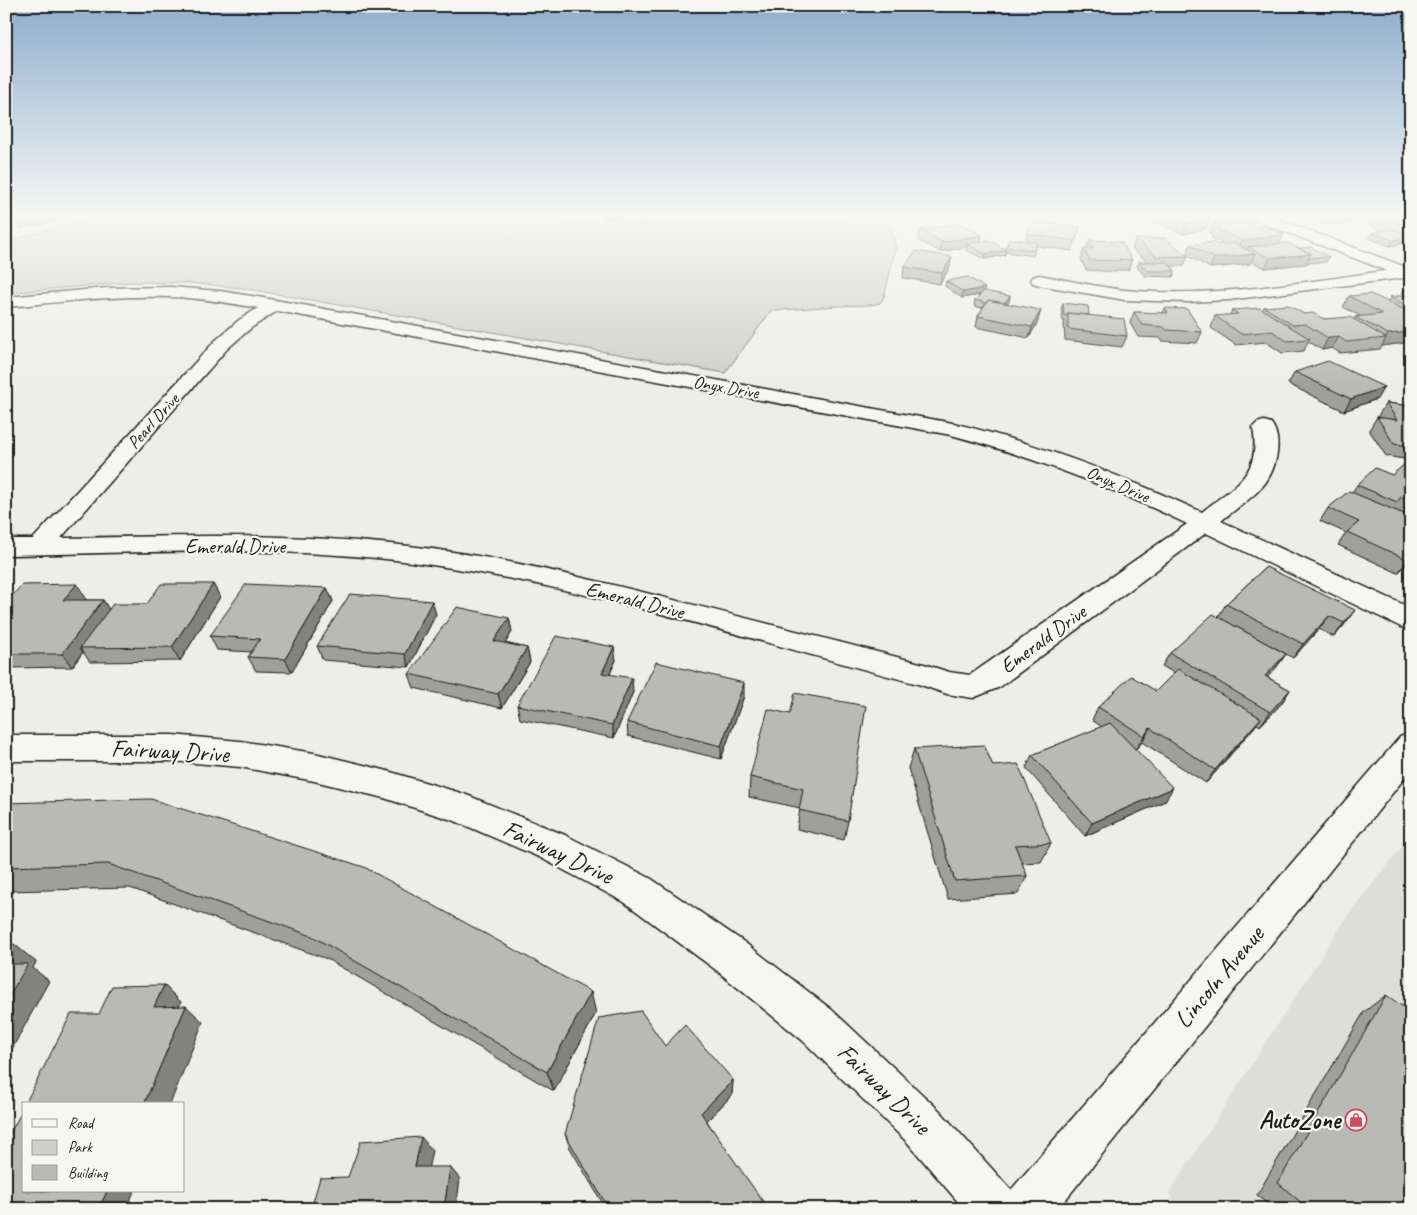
<svg xmlns="http://www.w3.org/2000/svg" width="1417" height="1215" font-family="Caveat,sans-serif">
  <rect width="100%" height="100%" fill="#edede9"/>
  <filter id="ink" filterUnits="userSpaceOnUse"><feTurbulence type="fractalNoise" baseFrequency=".02" numOctaves="2"/><feDisplacementMap in="SourceGraphic" scale="10" xChannelSelector="R" yChannelSelector="G"/><feConvolveMatrix kernelMatrix="1 2 1 2 8 2 1 2 1" color-interpolation-filters="sRGB"/></filter>
  <g filter="url(#ink)">
    <!-- built -->
    <path fill="#ddddda" d="M1411 835V1209H1178L1169 1193 1348 915Z"/>
    <!-- green -->
    <path fill="#cececb" stroke="#757574" d="M97 216H489C622 228 755 223 888 217L896 246 884 297 880 303 871 305 836 306 771 311 725 373 242 288 188 283 131 282 6 293V242Z"/>
    <g fill="none" stroke-linecap="round" stroke-linejoin="round">
      <!-- street casing -->
      <g stroke="#1c1c1c" stroke-width="3">
        <path id="street" d="M1406 268 1411 269V277L1229 300 1189 302 1125 300 1039 285 1033 283 1031 280 1033 277 1039 275C1068 280 1097 287 1125 290 1219 299 1314 280 1406 268Z
          M170 287 220 291 275 300 953 423C1039 444 1121 475 1202 512 1236 484 1261 476 1253 427L1257 423 1264 421 1271 423C1283 439 1277 466 1266 482 1255 497 1235 509 1221 521L1411 608V630L1401 627 1206 533 1000 687 973 698 947 694 918 684C751 640 583 585 411 562 277 545 141 553 6 555V539H33L215 341 239 320 258 308C229 303 201 298 171 297 116 295 61 302 6 307V297L107 288ZM277 311 951 435C1033 457 1111 487 1187 524L970 675 949 672 924 664C831 640 739 616 646 593 568 574 489 555 409 546 293 532 177 536 61 538L227 349 251 328Z"/>
      </g>
      <!-- secondary casing -->
      <g stroke="#1c1c1c" stroke-width="3">
        <path id="secondary" d="M1250 216H1270L1411 269V280L1252 219Z
          M1411 733V770L1058 1209H964L908 1143 802 1040 716 970 624 902 539 857 455 821 384 798 314 781 240 767 172 761H6V735H172L240 741 314 753 384 770 464 794 565 835 650 878 744 942 832 1010 940 1111 1011 1190 1400 737Z"/>
      </g>
      <!-- street -->
      <use href="#street" fill="#f6f6f2" fill-rule="evenodd"/>
      <!-- secondary -->
      <use href="#secondary" fill="#f6f6f2" fill-rule="evenodd"/>
    </g>
    <!-- wall -->
    <path fill="#9f9f9d" stroke="#1c1c1c" d="M8 216H67L68 218 21 228Z
      M603 216H647L646 218 619 217 618 219H603Z
      M661 216H673V217H661Z
      M1128 216H1146L1135 219Z
      M1152 216H1202L1210 219 1206 229 1183 234 1151 220Z
      M1313 216H1409L1411 217V240L1409 242 1390 246 1369 238 1372 233 1383 231 1368 225 1371 218 1329 225 1312 219Z
      M1213 223 1257 227 1284 234 1279 243 1298 248 1329 257 1326 262 1306 263 1265 268 1251 261 1250 264 1210 268 1188 256 1184 266H1171L1175 271 1173 277 1145 276 1137 267 1139 262H1148L1132 249 1136 239 1187 255 1190 245 1224 244 1211 238 1213 235 1209 233Z
      M1080 227 1072 251 1036 246 1033 256 1006 252 1005 255 984 259 966 250 967 247 940 252 918 240 920 230 982 235 980 242 1005 249 1009 239 1026 241 1027 234Z
      M1089 240 1132 260 1128 270H1117L1116 272 1086 270 1081 259 1084 249H1086Z
      M904 267H950L940 284 903 278Z
      M946 281 985 291 1009 302 1007 304 1038 321 1029 338 976 327 978 316 983 308 974 306 975 300 980 295 962 298 945 286Z
      M1411 289V342L1382 346 1380 349 1340 353 1332 348 1322 350 1308 341 1304 351 1282 353 1266 342 1236 345 1211 328 1215 316 1230 315 1232 310H1263L1264 307 1304 314 1324 319H1354L1355 317 1360 316 1343 307 1349 296 1388 302 1390 297 1400 296 1404 290Z
      M1063 303 1089 315 1127 336 1122 347 1065 340 1064 324 1065 321H1063L1061 309Z
      M1165 308 1202 332 1197 343 1162 341 1160 338 1138 337 1130 323 1134 312 1163 313Z
      M1295 372 1377 399 1344 411 1288 384Z
      M1386 403 1411 406V560L1398 573 1338 545 1346 533 1320 521 1328 508 1352 492 1357 485 1392 475 1407 463 1404 459 1386 456 1369 430 1377 417 1380 418 1378 416Z
      M1266 567 1345 624 1334 637 1319 629 1293 658 1227 622 1286 654 1276 668 1267 677 1290 690 1281 704 1260 726 1257 724 1251 731 1206 783 1142 742 1136 749 1134 748 1165 801 1085 836 1026 768 1032 755 1102 727 1092 720 1098 707 1156 691 1174 673 1162 666 1170 653 1218 617 1226 604Z
      M213 584 220 597 180 661 90 662 83 652 72 667 6 668V585L13 594 86 598 84 600H103L109 610 147 604Z
      M327 588 333 601 292 672 256 671 248 657 252 652 217 650 210 636Z
      M436 614 409 667 323 660 317 646Z
      M509 618 512 632 505 643 527 648 530 662 502 708 414 688 409 674Z
      M616 660 610 674 633 692 614 738 520 719 517 705Z
      M744 696 721 759 628 736 627 722Z
      M790 714 848 821 844 840 797 829 800 808 749 797 750 777Z
      M914 749 993 766 1051 843 1041 862 1022 863 1027 876 1018 894 948 899 908 768Z
      M6 803 596 1013 554 1091 327 959 130 888 6 891Z
      M1386 995 1411 1209H1273L1257 1195 1364 1012Z
      M665 1046 733 1080 732 1095 707 1121 763 1209H606L570 1148 565 1134Z"/>
    <!-- shaded-wall -->
    <path fill="#82827f" stroke="#1c1c1c" d="M27 216H67L68 218 21 228 16 219Z
      M1136 216H1146L1135 219Z
      M1333 216H1372L1371 218 1329 225Z
      M1210 219 1206 229 1183 234 1187 224Z
      M1284 234 1279 244 1248 247 1247 250 1237 251 1242 241Z
      M982 235 980 245 967 244V247L940 252 942 242Z
      M1411 237 1409 242 1390 246 1393 240Z
      M1007 250 1005 255 984 259 985 254Z
      M1255 254 1250 264 1210 268 1214 258Z
      M1311 254 1306 264 1265 268 1270 258Z
      M952 257 950 267 940 284 942 273Z
      M985 288 984 294 962 298 963 292Z
      M1010 296 1009 302 1000 312 1002 306Z
      M1041 310 1038 321 1029 338 1032 327Z
      M1411 332V342L1382 346 1388 334Z
      M1339 337 1332 348 1322 350 1328 338Z
      M1384 387 1377 399 1344 411 1351 399Z
      M1411 557V560L1398 573 1408 560Z
      M77 584 86 598 73 614 63 600Z
      M213 584 220 597 180 661 172 647Z
      M6 585 16 598 6 609Z
      M327 588 333 601 292 672 285 659Z
      M103 600 112 614 80 648 83 652 72 667 62 654Z
      M432 601 436 614 409 667 405 654Z
      M1355 610 1345 624 1334 637 1344 623Z
      M1329 616 1319 629 1293 658 1303 644Z
      M509 618 512 632 498 655 494 641Z
      M614 647 616 660 604 686 602 673Z
      M527 648 530 662 502 708 498 694Z
      M1286 654 1276 668 1256 689 1265 676Z
      M632 678 633 692 614 738 612 725Z
      M744 683V696L721 759V746Z
      M1290 690 1281 704 1260 726 1270 712Z
      M1261 718 1251 731 1206 783 1215 770Z
      M1150 728 1142 742 1136 749 1144 736Z
      M1173 788 1165 801 1085 836 1092 823Z
      M14 944 36 962 33 968 49 981 6 1060V958Z
      M164 985 181 1002 172 1023 154 1007Z
      M591 992 596 1013 554 1091 547 1072Z
      M186 1006 203 1022 170 1104H144Z
      M733 1080 732 1095 701 1127V1113Z
      M421 1137 432 1150 426 1180 415 1167Z
      M450 1167 460 1179 456 1209H444Z
      M107 1191H134L127 1209H99Z
      M764 1203 763 1209H758Z"/>
    <!-- building -->
    <path fill="#b9b9b6" stroke="#1c1c1c" d="M13 216H27L16 219Z
      M1169 216H1202L1210 219 1187 224Z
      M1376 216 1411 217V228Z
      M1237 219 1257 227 1265 226 1284 234 1242 241 1215 228 1222 227 1213 223Z
      M1034 221 1080 227 1075 241 1027 234Z
      M959 223 982 235 942 242 920 230Z
      M1391 229 1411 237 1393 240 1372 233Z
      M1165 238 1188 256 1157 257 1136 239Z
      M1009 239 1037 242 1034 250 1006 247Z
      M989 240 1007 250 985 254 967 244Z
      M1089 240 1121 242 1132 260 1119 259 1120 261 1089 260 1084 249H1093Z
      M1213 242 1218 245 1234 243 1255 254 1214 258 1190 245Z
      M1288 243 1311 254 1270 258 1248 247Z
      M1311 247 1329 257 1308 258 1311 254 1298 248Z
      M916 251 952 257 942 273 904 267Z
      M1139 262H1167L1175 271H1147Z
      M968 277 985 288 963 292 946 281Z
      M1411 289V294L1404 290Z
      M984 291 1010 296 1004 303 988 300 987 303 975 300Z
      M1371 294 1411 313V332L1388 334 1355 317 1382 314 1349 296Z
      M1411 295V308L1390 297Z
      M988 300 1041 310 1032 327 978 316Z
      M1063 303 1088 306 1089 315 1068 313 1067 316 1064 315Z
      M1288 305 1304 314 1313 313 1324 319 1350 317 1386 338 1346 342 1339 337 1328 338 1305 324 1293 325 1264 307Z
      M1165 308 1187 309 1202 332 1166 330 1164 327 1142 325 1134 312 1168 313Z
      M1260 308 1310 339 1287 341 1272 331 1241 334 1215 316 1238 314 1232 310Z
      M1068 313 1124 319 1127 336 1068 329Z
      M1328 361 1384 387 1351 399 1295 372Z
      M1386 403 1411 406V446L1394 444 1377 417 1397 420Z
      M1406 463 1411 465V501L1401 497 1397 502 1357 485 1375 468 1392 475Z
      M1349 491 1411 517V557L1408 560 1347 532 1359 522 1328 508Z
      M1266 567 1355 610 1344 623 1329 616 1303 644 1226 604Z
      M77 584 63 600H103L62 654H6V616L9 613H6V602L22 585Z
      M161 584H213L172 647 80 648 113 604H147Z
      M246 584 327 588 285 659 248 657 260 639 210 636Z
      M350 594 432 601 405 654 317 646Z
      M457 607 509 618 494 641 527 648 498 694 409 674Z
      M1213 614 1286 654 1265 676 1290 690 1270 712 1170 653Z
      M556 636 614 647 602 673 632 678 612 725 517 705Z
      M656 662 744 683 721 746 627 722Z
      M1178 669 1261 718 1215 770 1150 728 1144 736 1098 707 1131 676 1156 691Z
      M795 693 866 706 848 821 799 810 803 789 750 777 768 709 790 714Z
      M1110 723 1173 788 1092 823 1032 755Z
      M984 745 993 766 1018 764 1051 843 1015 845 1027 876 955 881 914 749Z
      M151 799 364 867 591 992 547 1072 312 936 108 864 6 867V803Z
      M6 944H14L6 958Z
      M6 964H28L6 1001Z
      M164 985 154 1007 186 1006 144 1104H25L71 1014H99L112 986Z
      M1386 995 1411 1012V1209H1309L1278 1183Z
      M641 1011 665 1046 685 1025 733 1080 701 1113 764 1203 758 1209H609L565 1134 599 1018Z
      M24 1107V1191H107L99 1209H6V1141Z
      M421 1137 415 1167H450L444 1209H311L320 1178 348 1177 361 1141Z"/>
  </g>
  <!-- sky -->
  <linearGradient id="sky" x2="0" y2="1"><stop stop-color="#8daecc"/><stop offset="0.56" stop-color="#f7f7f5"/><stop offset="1" stop-color="#f7f7f5" stop-opacity="0"/></linearGradient>
  <rect width="1417" height="386" fill="url(#sky)"/>
  <!-- icons -->
  <defs>
    <g id="shop-ring" transform="scale(1.125)"><circle r="9.5" fill="#f6f6f2" stroke="#d1495b" stroke-width="1.5"/><path d="M-5-2.5h2.3a2.7 3.5 0 0 1 5.4 0H5L5.5 6h-11ZM-1.5-2.5h3a1.5 2.3 0 0 0-3 0Z" fill="#d1495b"/></g>
  </defs>
  <g fill-rule="evenodd">
    <use href="#shop-ring" x="1356" y="1120"/>
  </g>
  <g text-anchor="middle" dominant-baseline="central" stroke-width="4.5" stroke-linejoin="round" paint-order="stroke">
    <!-- far-street labels -->
    <g font-size="18" fill="#1c1c1c" stroke="#f6f6f2">
      <text transform="translate(726 387) rotate(10)">Onyx Drive</text>
      <text transform="translate(153 421) rotate(-48)">Pearl Drive</text>
      <text transform="translate(1118 484) rotate(23)">Onyx Drive</text>
    </g>
    <!-- street labels -->
    <g font-size="21" fill="#1c1c1c" stroke="#f6f6f2">
      <text x="235" y="546">Emerald Drive</text>
      <text transform="translate(635 600) rotate(14)">Emerald Drive</text>
      <text transform="translate(1043 639) rotate(-36)">Emerald Drive</text>
    </g>
    <!-- near-street labels -->
    <g font-size="25" fill="#1c1c1c" stroke="#f6f6f2">
      <text transform="translate(170 751) rotate(3)">Fairway Drive</text>
      <text transform="translate(558 852) rotate(25)">Fairway Drive</text>
      <text transform="translate(1219 977) rotate(-50)">Lincoln Avenue</text>
      <text transform="translate(884 1089) rotate(44)">Fairway Drive</text>
    </g>
    <!-- near-poi labels -->
    <g font-size="25" font-weight="bold" fill="#1c1c1c" stroke="#f6f6f2" text-anchor="end">
      <text x="1340" y="1120">AutoZone</text>
    </g>
  </g>
  <!-- margin -->
  <rect width="1417" height="1215" fill="none" stroke="#f6f6f2" stroke-width="25"/>
  <rect x="12" y="12" width="1392" height="1190" fill="none" stroke="#1c1c1c" stroke-width="2" filter="url(#ink)"/>
  <!-- legend -->
  <rect x="22" y="1102" width="162" height="90" fill="#f6f6f2" stroke="#9f9f9c"/>
  <rect x="32" y="1119" width="25" height="8" fill="#f6f6f2" stroke="#9f9f9c"/>
  <text x="68" y="1128" font-size="15" fill="#1c1c1c">Road</text>
  <rect x="32" y="1140" width="25" height="15" fill="#cececb" stroke="#9f9f9c"/>
  <text x="68" y="1152" font-size="15" fill="#1c1c1c">Park</text>
  <rect x="32" y="1165" width="25" height="15" fill="#b9b9b6" stroke="#9f9f9c"/>
  <text x="68" y="1178" font-size="15" fill="#1c1c1c">Building</text>
</svg>
